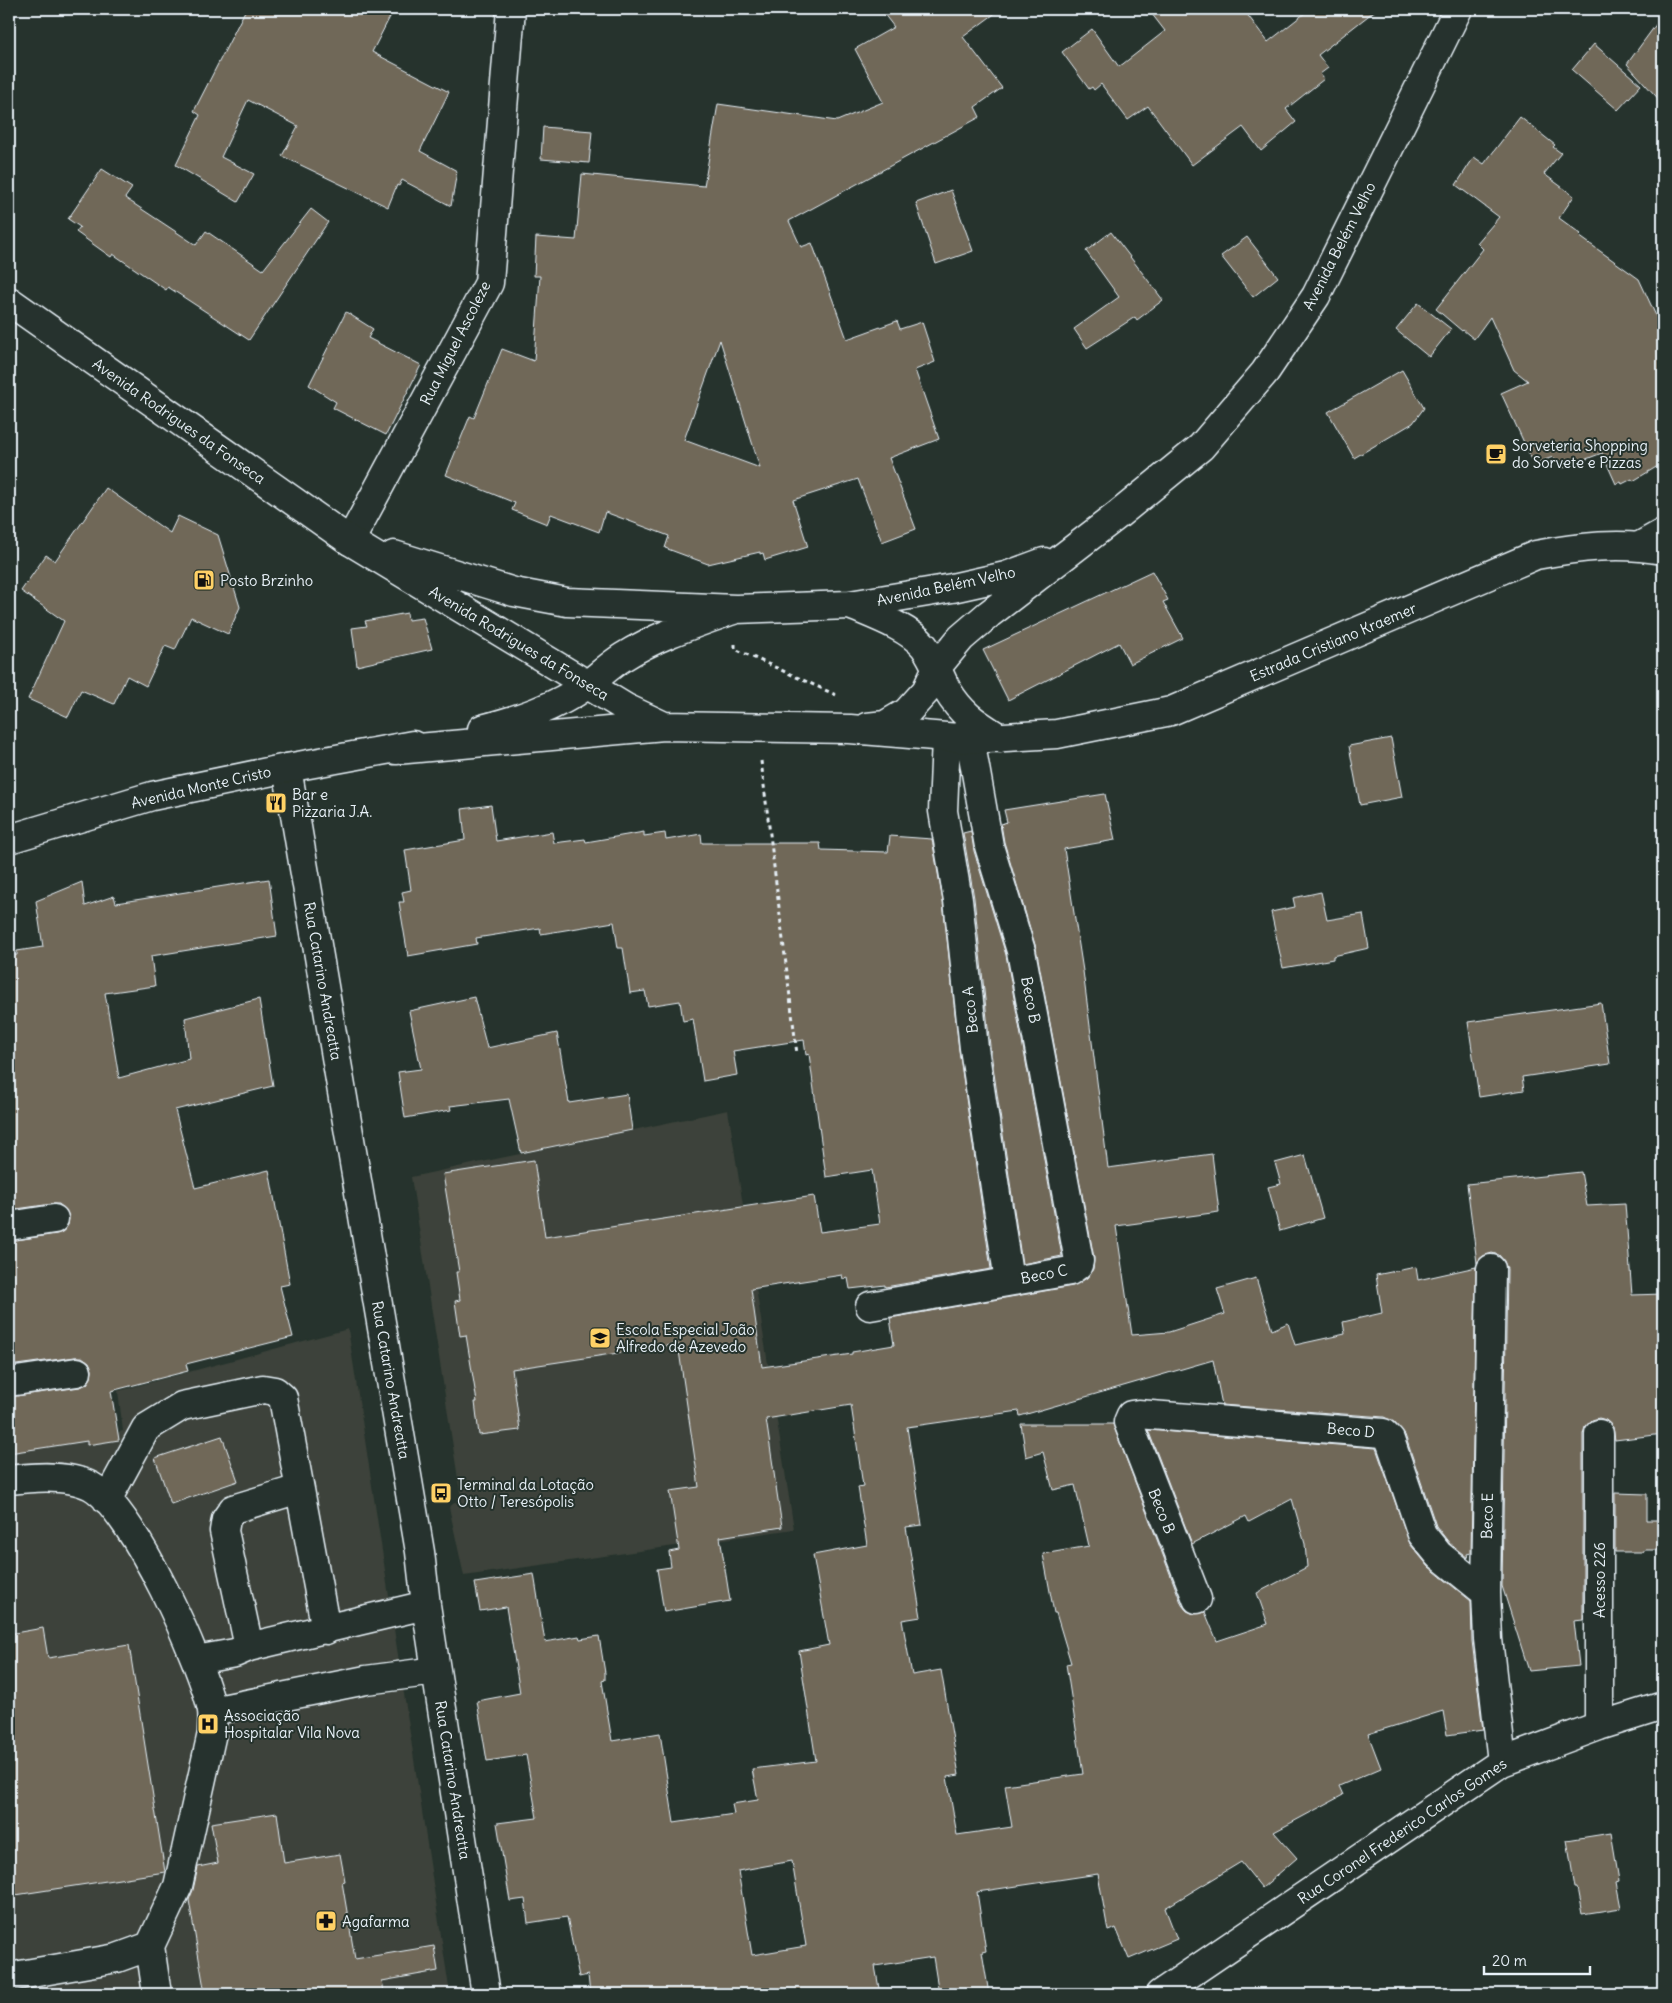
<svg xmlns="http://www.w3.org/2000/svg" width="1672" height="2003" font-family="Delius,sans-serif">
  <rect width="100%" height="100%" fill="#26332d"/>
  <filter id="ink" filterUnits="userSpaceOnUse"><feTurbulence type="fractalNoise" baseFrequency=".02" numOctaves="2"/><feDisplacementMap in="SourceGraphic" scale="10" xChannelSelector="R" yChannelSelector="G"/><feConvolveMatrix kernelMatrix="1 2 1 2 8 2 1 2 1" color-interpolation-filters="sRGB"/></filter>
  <g filter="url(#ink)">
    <!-- built -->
    <path fill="#3c433a" d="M728 1110 794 1529 464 1576 449 1507 461 1498 411 1177Z
      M348 1329 450 1994H9V1453L123 1431 118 1391Z"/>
    <!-- building -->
    <path fill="#6f6758" stroke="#e8f1f8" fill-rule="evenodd" d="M246 9H394L372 52 449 92 420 151 457 171 451 206 402 180 399 186 397 185 388 207 282 156 298 126 248 100 221 157 254 174 238 202 176 165 200 115 194 111Z
      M880 9H1001L963 37 1002 88 975 107 980 117 789 221 801 247 812 243 847 339 897 321 900 329 922 322 935 362 915 370 939 439 889 458 916 529 882 542 858 479 793 500 808 547 765 560 763 553 760 554V552L708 564 665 548 669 536 605 512 599 532 551 514 547 524 512 510 515 503 446 475 470 416 474 418 502 349 534 361 540 276H534L536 237 576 240 582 174 704 186 718 104 837 121 883 102 855 49 894 27ZM720 340 760 468 684 440Z
      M1148 9H1243L1268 42 1310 9H1377L1318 55 1328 68 1320 74 1324 79 1286 109 1296 122 1261 151 1243 127 1192 165 1148 106 1128 120 1101 84 1094 90 1092 87 1089 89 1062 52 1092 29 1119 67 1165 31Z
      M1663 15V104L1627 64Z
      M1594 44 1641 85 1618 110 1572 70Z
      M1520 117 1555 145 1553 147 1561 153 1544 174 1574 196 1559 218 1581 234 1579 236 1639 279 1663 331V463L1633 481 1632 479 1622 484 1621 482 1616 484 1602 453 1563 468 1561 461 1557 464 1553 457 1534 464 1501 393 1528 381 1514 370 1490 317 1474 339 1463 330 1462 331 1436 309 1483 249 1477 243 1499 217 1456 185 1474 157 1484 164Z
      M543 127 592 131 589 163 541 159Z
      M102 169 132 188 125 198 196 245 206 231 263 270 311 209 328 222 249 340 168 287 166 290 113 254 111 257 76 232 80 227 68 219Z
      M951 190 973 251 936 264 916 203Z
      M1111 232 1163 300 1137 320 1135 317 1087 348 1074 329 1119 297 1086 251Z
      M1247 237 1278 277 1253 297 1221 256Z
      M1418 303 1451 329 1429 357 1396 330Z
      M346 312 373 329 368 338 421 365 386 435 333 408 336 402 309 385Z
      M1402 370 1424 408 1413 423 1354 458 1328 412Z
      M106 488 170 533 178 516 218 535 240 607 228 634 191 617 175 650 165 646 146 686 127 676 114 704 81 690 68 717 28 699 64 621 21 591 46 555 55 561Z
      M1152 571 1168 600 1163 602 1183 638 1130 664 1119 643 1008 700 983 650Z
      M407 613 408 620 423 618 432 649 357 666 352 628 367 626 365 621Z
      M1391 738 1402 797 1360 805 1349 746Z
      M1105 794 1115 840 1064 849 1083 971 1108 1168 1212 1154 1219 1212 1116 1226 1132 1335 1169 1332 1225 1314 1217 1289 1256 1278 1272 1330 1288 1323 1295 1345 1345 1334 1343 1322 1382 1313 1376 1275 1416 1267 1418 1280 1476 1267 1471 1553 1467 1554 1468 1558 1450 1544 1436 1526 1405 1435 1394 1422 1384 1417 1222 1405 1213 1360 1020 1416 1019 1411 907 1427 922 1525 906 1527 921 1617 902 1620 912 1675 941 1670 959 1775 947 1777 957 1835 1012 1827 1005 1785 1083 1774 1066 1664 1071 1663 1056 1613H1054L1043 1554 1089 1546 1075 1485 1053 1490 1043 1452 1026 1457 1021 1424H1113L1182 1605 1187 1611 1194 1614 1205 1612 1217 1641 1268 1624 1257 1593 1307 1567 1305 1544 1292 1499 1249 1522 1246 1516 1192 1544 1148 1430 1376 1448 1410 1544 1429 1567 1471 1601 1472 1641 1483 1730 1447 1735 1443 1711 1368 1734 1381 1768 1339 1786 1343 1795 1274 1832 1297 1858 1262 1888 1241 1862 1165 1908 1177 1939 1129 1959 1116 1928 1108 1931 1098 1874 977 1892 986 1951 982 1952 989 1994H939L933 1957 875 1966 880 1994H590L588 1975 579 1977 567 1917 528 1923 525 1899 510 1901 497 1823 537 1818 526 1755 487 1761 477 1701 520 1693 506 1607 480 1611 475 1583 534 1574 545 1642 579 1636 580 1639 599 1636 605 1673V1680L602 1681 612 1741 660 1733 674 1823 734 1814 732 1804 758 1800 752 1769 816 1761 799 1651 829 1645 813 1555 867 1545 858 1487 863 1486 851 1405 766 1419 782 1527 720 1537 730 1601 664 1612 657 1569 671 1567 669 1552 679 1550 670 1491 699 1487 678 1344 512 1369 520 1430 479 1435 475 1402H477L466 1335 460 1336 455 1301 460 1300 456 1272H459L443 1174 534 1160 545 1237 814 1196 820 1232 880 1224 872 1170 826 1177 809 1054 806 1055 804 1040 733 1051 737 1075 703 1081 693 1019 683 1021 680 1001 648 1006 645 991 630 993 623 948H618L614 922 541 934 540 928 476 938 477 944 408 956 399 902H404L402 892 411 890 405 850 465 840 462 809 491 805 496 841 552 832 554 843 585 839 586 842 644 832V836L665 833 666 840 701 834 702 843H820L821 850 888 852 890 836 932 839 943 902 959 1050 991 1269 885 1287V1285L850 1289 848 1278 843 1279 842 1275 751 1289 762 1367 852 1354V1352L894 1345 890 1318 1073 1286 1087 1278 1093 1269 1094 1258 1036 948 1004 842 1001 824 1007 822 1004 810ZM792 1861 806 1946 752 1955 738 1871Z
      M971 831 974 851 1006 955 1062 1256 1022 1264 990 1046 974 898 963 833Z
      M269 879 277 936 151 956 155 986 105 993 119 1078 189 1059 185 1018 259 999 273 1086 175 1110 195 1188 269 1170 290 1284 280 1286 293 1337 186 1364 188 1371 111 1391 119 1440 87 1445V1441L9 1453V1397L80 1387 87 1384 91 1378 92 1370 89 1362 82 1357H75L9 1366V1241L57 1234 63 1231 68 1225 69 1217 66 1210 59 1204H52L9 1210V956L17 955V951L43 947 36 901 82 882 85 906 114 896 116 903Z
      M1321 892 1327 920 1363 914 1369 948 1333 956V959L1283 968 1271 912 1295 907 1293 898Z
      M474 997 487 1048 557 1033 569 1103 627 1094 632 1130 521 1153 509 1099 450 1106 451 1110 405 1118 398 1072 421 1069 409 1011Z
      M1601 1003 1610 1064 1522 1077 1524 1090 1479 1097 1468 1022Z
      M1305 1155 1323 1218 1280 1231 1268 1187 1281 1184 1275 1163Z
      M1581 1172 1587 1206 1625 1204 1632 1295 1663 1294V1434L1615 1440 1613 1427 1606 1420 1599 1418 1592 1420 1585 1427 1583 1434V1620L1574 1621 1579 1666 1529 1671 1502 1586 1507 1269 1504 1261 1499 1255 1492 1253 1483 1256 1477 1263 1467 1184Z
      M222 1436 238 1481 171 1504 155 1458Z
      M1615 1493 1647 1494V1520H1663V1550H1644V1552H1615Z
      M43 1628 48 1658 129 1645 165 1872 9 1896V1634Z
      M277 1813 284 1863 340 1854 345 1881 342 1882 355 1959 434 1946 438 1971 382 1981 384 1991 366 1994H205L189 1900 193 1890 198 1867 218 1863 211 1823Z
      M1611 1833 1619 1881 1616 1882 1621 1908 1582 1914 1577 1888H1575L1567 1840Z"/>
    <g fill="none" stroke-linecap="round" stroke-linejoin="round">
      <!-- minor casing -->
      <g stroke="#e8f1f8" stroke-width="31">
        <path id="minor" d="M350 541 489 283 511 9
          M1640 546 1663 533
          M946 738 943 811 958 900 974 1048 1009 1281
          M287 768 420 1552 426 1605 486 1994
          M9 1226 54 1219
          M1491 1269 1486 1593 1488 1639 1502 1762
          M870 1306 1070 1271 1078 1265 1079 1261 1021 951 989 846 970 739
          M9 1382 77 1372
          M1599 1434V1726
          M9 1480C33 1477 69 1474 91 1486 133 1509 202 1662 212 1710 213 1717 212 1726 212 1733L178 1886 150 1946 117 1958 9 1977
          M107 1500 146 1428 182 1406 263 1389 275 1391 283 1398 326 1630
          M1197 1599 1128 1422 1131 1415 1138 1414 1383 1433 1390 1440 1422 1534 1439 1555 1486 1593
          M249 1647 224 1531 226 1519 233 1509 299 1489
          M196 1660 235 1653 249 1647 426 1605
          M212 1711 366 1680 436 1671
          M150 1946 157 1994
          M1160 1994 1502 1762 1599 1726 1663 1706"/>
      </g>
      <!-- major casing -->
      <g stroke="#e8f1f8" stroke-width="31">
        <path id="major" d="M9 301 350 541 626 708 664 726
          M394 555 514 592 567 602 736 609 850 605 952 588 1006 576 1044 562
          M850 605C873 615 908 627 924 646 934 659 939 675 947 690 962 715 976 723 1000 738
          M867 727 885 725 907 712 926 691 937 667 961 638 989 614 1119 514 1201 447 1265 372 1316 296 1458 9
          M482 729C520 719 554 708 587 685 599 676 610 665 623 657 658 635 697 623 736 609
          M396 750 664 726 850 729 970 739 1057 734 1171 711 1536 555C1579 547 1620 542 1663 550
          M9 839 152 796 287 768 413 745"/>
      </g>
      <!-- path -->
      <path stroke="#e8f1f8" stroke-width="3" stroke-dasharray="4 4" stroke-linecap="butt" d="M735 644V649L836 695
        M761 761 797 1054"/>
      <!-- minor -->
      <use href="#minor" stroke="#26332d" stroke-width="28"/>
      <!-- major -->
      <use href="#major" stroke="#26332d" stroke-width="28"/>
    </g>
  </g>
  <!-- icons -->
  <defs>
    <g id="cafe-square" transform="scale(1.125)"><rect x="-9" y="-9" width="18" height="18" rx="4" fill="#ffd166" stroke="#26332d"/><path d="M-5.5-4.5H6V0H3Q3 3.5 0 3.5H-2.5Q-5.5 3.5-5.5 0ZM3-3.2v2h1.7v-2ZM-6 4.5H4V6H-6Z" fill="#111"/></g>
    <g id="fuel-square" transform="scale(1.125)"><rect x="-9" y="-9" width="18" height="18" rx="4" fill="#ffd166" stroke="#26332d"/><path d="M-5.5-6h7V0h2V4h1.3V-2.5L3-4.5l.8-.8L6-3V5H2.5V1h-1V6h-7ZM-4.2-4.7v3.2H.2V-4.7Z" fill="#111"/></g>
    <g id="restaurant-square" transform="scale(1.125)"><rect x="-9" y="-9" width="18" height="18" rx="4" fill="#ffd166" stroke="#26332d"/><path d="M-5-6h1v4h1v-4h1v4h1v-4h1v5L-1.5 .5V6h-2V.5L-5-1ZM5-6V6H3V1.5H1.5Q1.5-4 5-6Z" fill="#111"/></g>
    <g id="school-square" transform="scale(1.125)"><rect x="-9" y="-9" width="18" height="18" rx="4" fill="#ffd166" stroke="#26332d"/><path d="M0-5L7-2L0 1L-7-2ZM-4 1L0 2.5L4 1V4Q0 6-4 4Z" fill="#111"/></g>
    <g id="bus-square" transform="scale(1.125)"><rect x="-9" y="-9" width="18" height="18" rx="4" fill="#ffd166" stroke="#26332d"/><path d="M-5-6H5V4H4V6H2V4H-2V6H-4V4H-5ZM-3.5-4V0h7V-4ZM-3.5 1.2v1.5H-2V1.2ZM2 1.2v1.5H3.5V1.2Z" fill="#111"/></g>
    <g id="hospital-square" transform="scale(1.125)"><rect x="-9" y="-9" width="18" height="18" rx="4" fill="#ffd166" stroke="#26332d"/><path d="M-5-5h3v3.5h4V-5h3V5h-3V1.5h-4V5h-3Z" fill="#111"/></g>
    <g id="pharmacy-square" transform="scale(1.125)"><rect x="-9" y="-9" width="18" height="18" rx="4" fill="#ffd166" stroke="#26332d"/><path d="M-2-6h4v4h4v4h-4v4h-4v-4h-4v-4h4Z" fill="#111"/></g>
  </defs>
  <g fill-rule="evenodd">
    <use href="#cafe-square" x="1496" y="454"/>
    <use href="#fuel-square" x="204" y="580"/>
    <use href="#restaurant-square" x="276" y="803"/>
    <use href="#school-square" x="600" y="1338"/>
    <use href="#bus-square" x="441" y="1493"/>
    <use href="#hospital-square" x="208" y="1724"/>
    <use href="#pharmacy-square" x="326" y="1921"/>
  </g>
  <g text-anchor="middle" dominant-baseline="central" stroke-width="4" stroke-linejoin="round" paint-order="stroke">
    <!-- street labels -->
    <g font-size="15" fill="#e8f1f8" stroke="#26332d">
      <text transform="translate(1339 246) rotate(-63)">Avenida Belém Velho</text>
      <text transform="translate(455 343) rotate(-63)">Rua Miguel Ascoleze</text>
      <text transform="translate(179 421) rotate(35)">Avenida Rodrigues da Fonseca</text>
      <text transform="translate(946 586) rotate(-12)">Avenida Belém Velho</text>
      <text transform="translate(1333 642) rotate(-23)">Estrada Cristiano Kraemer</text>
      <text transform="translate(519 643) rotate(31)">Avenida Rodrigues da Fonseca</text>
      <text transform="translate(201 787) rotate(-13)">Avenida Monte Cristo</text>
      <text transform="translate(323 981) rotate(80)">Rua Catarino Andreatta</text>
      <text transform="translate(1031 1000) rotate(79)">Beco B</text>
      <text transform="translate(970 1010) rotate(-96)">Beco A</text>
      <text transform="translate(1044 1274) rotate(-11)">Beco C</text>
      <text transform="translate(391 1380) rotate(80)">Rua Catarino Andreatta</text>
      <text transform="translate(1351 1430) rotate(5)">Beco D</text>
      <text transform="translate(1162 1511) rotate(68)">Beco B</text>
      <text transform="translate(1487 1516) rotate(-89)">Beco E</text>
      <text transform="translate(1599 1580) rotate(-90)">Acesso 226</text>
      <text transform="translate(453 1780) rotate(81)">Rua Catarino Andreatta</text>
      <text transform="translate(1402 1831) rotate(-34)">Rua Coronel Frederico Carlos Gomes</text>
    </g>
    <!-- poi labels -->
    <g font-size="15" fill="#e8f1f8" stroke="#26332d" text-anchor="start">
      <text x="1512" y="445">Sorveteria Shopping<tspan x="1512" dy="17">do Sorvete e Pizzas</tspan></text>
      <text x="220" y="580">Posto Brzinho</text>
      <text x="292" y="794">Bar e<tspan x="292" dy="17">Pizzaria J.A.</tspan></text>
      <text x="616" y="1329">Escola Especial João<tspan x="616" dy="17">Alfredo de Azevedo</tspan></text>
      <text x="457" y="1484">Terminal da Lotação<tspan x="457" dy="17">Otto / Teresópolis</tspan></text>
      <text x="224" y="1715">Associação<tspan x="224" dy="17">Hospitalar Vila Nova</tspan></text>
      <text x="342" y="1921">Agafarma</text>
    </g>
  </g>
  <!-- margin -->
  <rect width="1672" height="2003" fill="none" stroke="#26332d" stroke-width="30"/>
  <rect x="15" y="15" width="1642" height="1973" fill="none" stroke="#e8f1f8" stroke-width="2" filter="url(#ink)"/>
  <!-- scale -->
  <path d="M1484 1966v8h106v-8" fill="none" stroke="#e8f1f8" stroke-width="2.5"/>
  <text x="1492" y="1966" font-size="15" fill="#e8f1f8" stroke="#26332d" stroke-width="4" paint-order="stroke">20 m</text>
</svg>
